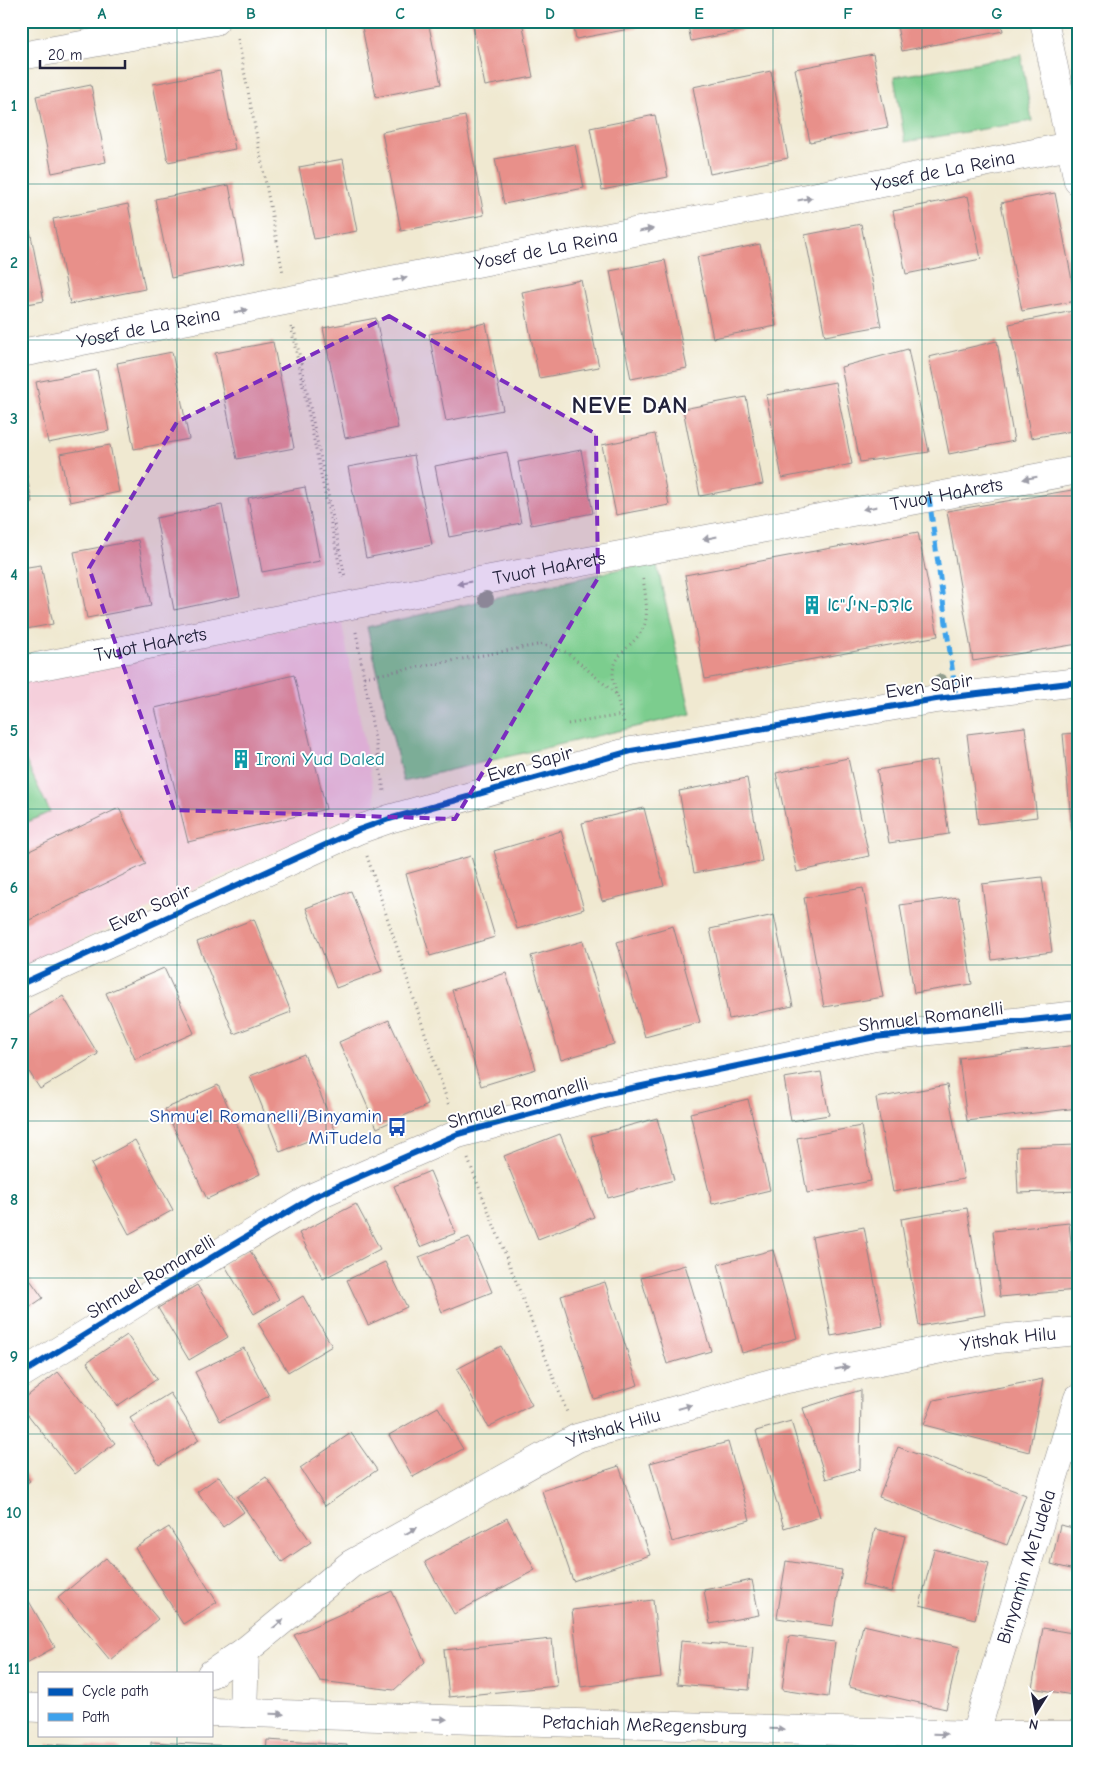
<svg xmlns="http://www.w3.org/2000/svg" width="1099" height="1774" font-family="'Comic Neue','Playpen Sans Hebrew',sans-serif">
  <rect width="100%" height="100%" fill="#fff"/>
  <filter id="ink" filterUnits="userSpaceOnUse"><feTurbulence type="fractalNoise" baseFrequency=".02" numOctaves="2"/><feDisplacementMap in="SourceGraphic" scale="10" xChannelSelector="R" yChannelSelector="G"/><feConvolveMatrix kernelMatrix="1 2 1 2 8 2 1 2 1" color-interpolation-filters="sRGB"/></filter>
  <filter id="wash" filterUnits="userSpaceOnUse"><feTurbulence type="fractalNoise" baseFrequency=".0096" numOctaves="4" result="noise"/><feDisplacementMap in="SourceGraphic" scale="20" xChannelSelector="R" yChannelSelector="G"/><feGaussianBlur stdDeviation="1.12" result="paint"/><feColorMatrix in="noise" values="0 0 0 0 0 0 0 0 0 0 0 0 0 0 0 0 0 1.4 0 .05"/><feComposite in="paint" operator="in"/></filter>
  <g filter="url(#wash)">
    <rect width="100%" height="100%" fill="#f0e9d1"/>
    <!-- built -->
    <path fill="#f5cfdb" d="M341 619 377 808 343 821 21 968V680Z"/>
    <!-- green -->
    <path fill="#7bcd8e" stroke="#4e7864" d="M1021 55 1032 121 905 142 894 77Z
      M656 561 691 714 403 781 367 627Z
      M21 751 50 812 21 825Z"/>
    <g id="blocks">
      <!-- building -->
      <path fill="#e8908a" d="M392 21H428L441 84 376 97 362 27Z
        M472 21H522L533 77 485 86Z
        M573 21H644L645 26 576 39Z
        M687 21H750L751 29 691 41Z
        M896 21H1001L1003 31 902 51Z
        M873 54 888 127 810 142 795 69Z
        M220 71 235 149 168 162 153 84Z
        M771 71 788 158 710 174 693 87Z
        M91 85 106 162 52 173 36 96Z
        M655 115 668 177 602 190 590 128Z
        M465 116 484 215 401 231 382 132Z
        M575 144 584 188 504 204 495 159Z
        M343 159 357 231 314 239 299 167Z
        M229 185 244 263 171 278 155 199Z
        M1055 193 1076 301 1022 311 1001 203Z
        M968 196 981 259 906 274 893 211Z
        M128 204 145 289 70 304 53 219Z
        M861 224 881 326 825 336 805 235Z
        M30 230 44 301 21 305V232Z
        M760 244 776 326 713 338 697 257Z
        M665 260 687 368 631 379 610 271Z
        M581 280 599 367 539 378 522 292Z
        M1078 310V430L1031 438 1009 324Z
        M376 318 398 428 345 438 323 328Z
        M486 323 503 410 446 421 429 334Z
        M997 341 1014 441 949 454 929 357Z
        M273 342 294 448 237 459 215 353Z
        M908 349 929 452 860 462 841 367Z
        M172 352 189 439 134 449 117 363Z
        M97 370 109 431 48 443 36 382Z
        M835 382 852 464 782 478 766 395Z
        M746 397 763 484 700 496 683 409Z
        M655 434 669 505 616 515 602 445Z
        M110 445 119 492 70 502 60 454Z
        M581 450 593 513 531 525 518 462Z
        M507 452 521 523 449 537 435 466Z
        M21 455H23L32 502 21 504Z
        M414 455 432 545 366 558 348 467Z
        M305 487 320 561 262 572 248 498Z
        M1078 489V644L973 661 947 511Z
        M222 505 240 596 174 610 156 518Z
        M918 532 938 636 705 679 685 575Z
        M138 540 151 606 87 618 74 552Z
        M41 565 53 624 21 630V568Z
        M294 675 326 809 188 842 155 708Z
        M1025 727 1037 817 978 824 967 734Z
        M1078 733V830L1072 831 1063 734Z
        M848 758 869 856 797 872 776 773Z
        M937 760 949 834 889 843 877 770Z
        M747 778 762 861 694 873 679 791Z
        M119 808 146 864 21 924V855Z
        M644 808 664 886 602 901 582 823Z
        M561 831 584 909 517 929 494 851Z
        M471 856 495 937 430 956 406 874Z
        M1078 858V902H1076L1073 859Z
        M1042 877 1052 952 992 960 982 884Z
        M863 888 883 997 824 1007 804 898Z
        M351 891 382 971 336 988 306 908Z
        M958 897 972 984 914 993 900 905Z
        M774 915 793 1006 729 1019 710 929Z
        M254 919 291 1012 234 1034 197 942Z
        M673 926 700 1022 645 1037 617 942Z
        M583 941 614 1044 561 1060 531 956Z
        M164 968 194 1033 135 1059 106 993Z
        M506 973 536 1069 481 1086 452 990Z
        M63 996 98 1054 40 1089 21 1059V1021Z
        M389 1020 428 1105 377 1128 339 1042Z
        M1078 1045V1108L967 1121 959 1058Z
        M304 1054 335 1130 280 1152 250 1076Z
        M821 1072 829 1115 791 1121 784 1078Z
        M218 1085 260 1174 207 1199 165 1109Z
        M947 1085 964 1179 893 1192 876 1098Z
        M748 1099 770 1190 712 1204 690 1113Z
        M657 1118 674 1180 608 1198 591 1136Z
        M861 1126 871 1181 807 1193 797 1138Z
        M560 1134 594 1217 538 1239 504 1156Z
        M135 1140 173 1210 129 1234 91 1164Z
        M1078 1145V1191L1018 1193 1016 1147Z
        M430 1171 456 1233 420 1247 394 1186Z
        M356 1204 380 1249 323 1279 299 1233Z
        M967 1208 985 1315 919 1326 901 1219Z
        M1069 1223 1076 1290 1000 1297 993 1231Z
        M864 1227 883 1326 831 1336 812 1237Z
        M469 1237 492 1292 442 1312 419 1257Z
        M249 1249 279 1299 254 1314 224 1264Z
        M773 1250 797 1338 742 1353 718 1264Z
        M385 1262 407 1307 368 1325 347 1280Z
        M685 1265 711 1351 667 1364 641 1278Z
        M21 1267 43 1298 21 1313Z
        M605 1282 638 1385 594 1399 561 1296Z
        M197 1285 228 1337 189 1360 158 1308Z
        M303 1296 332 1346 288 1372 258 1323Z
        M127 1335 157 1379 117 1406 87 1362Z
        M501 1346 532 1405 488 1427 457 1369Z
        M244 1348 269 1396 220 1421 195 1372Z
        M58 1372 115 1443 75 1474 21 1406V1401Z
        M1043 1379 1029 1452 924 1425 934 1400Z
        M861 1390 860 1469 826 1479 803 1408Z
        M170 1393 199 1440 159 1465 130 1418Z
        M438 1407 463 1449 413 1477 389 1435Z
        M791 1421 820 1517 784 1528 756 1431Z
        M351 1433 377 1470 325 1506 300 1468Z
        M728 1442 750 1520 672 1542 650 1463Z
        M898 1447 1026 1495 1007 1545 879 1497Z
        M619 1466 650 1555 573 1581 542 1491Z
        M21 1469 30 1481 21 1487Z
        M219 1476 244 1512 223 1527 197 1492Z
        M266 1477 311 1542 282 1562 237 1497Z
        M507 1518 535 1570 454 1614 425 1562Z
        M1060 1525 1078 1529V1571L1051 1564Z
        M169 1527 217 1602 183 1624 135 1548Z
        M875 1529 905 1536 891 1592 862 1585Z
        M934 1549 989 1563 975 1619 920 1605Z
        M106 1558 158 1619 110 1660 58 1598Z
        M786 1561 842 1570 833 1626 777 1618Z
        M752 1580 759 1615 710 1624 704 1590Z
        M21 1587 55 1647 23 1665 21 1663Z
        M392 1591 425 1662 394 1690 320 1681 294 1635Z
        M653 1600 661 1677 581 1687 572 1610Z
        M863 1625 960 1647 946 1709 849 1687Z
        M1043 1628 1078 1634V1696L1032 1688Z
        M789 1636 835 1642 828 1697 782 1690Z
        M552 1639 557 1686 449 1697 444 1650Z
        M681 1641 753 1647 749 1690 677 1684Z
        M267 1740 347 1745 346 1753H266Z
        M151 1742 234 1746V1753H151Z
        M47 1744 121 1748V1753H47Z"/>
    </g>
  </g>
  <g filter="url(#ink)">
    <use href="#blocks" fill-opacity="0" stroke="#898686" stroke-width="1"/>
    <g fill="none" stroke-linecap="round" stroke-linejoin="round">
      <!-- minor casing -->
      <g stroke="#898686" stroke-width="29">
        <g id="minor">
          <path d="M1044 21 1078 181"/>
          <path d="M21 56 215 21"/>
          <path id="s1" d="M21 353 1070 146"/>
          <path id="s2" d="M21 670 351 605 1078 470"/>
          <path d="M21 984 358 830 389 819 631 751 936 699 1078 682"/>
          <path d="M21 1374 167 1284 315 1196 458 1134 604 1094 875 1037 1078 1015"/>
          <path id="s3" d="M211 1674 245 1651 351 1564 577 1438 782 1380 988 1340 1078 1331"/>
          <path d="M21 1707 39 1708"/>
          <path id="s4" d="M211 1712 975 1735H1078"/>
          <path d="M243 1713 245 1651"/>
          <path id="s5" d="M975 1735 1078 1398"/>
        </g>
      </g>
      <!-- path -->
      <path stroke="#898686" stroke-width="3" stroke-dasharray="1 4" stroke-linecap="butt" d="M238 39 283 273
        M291 327 342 578
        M294 329 345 577
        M356 632 384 791
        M364 677 543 644 568 653 616 694 624 723
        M616 694C615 687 613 680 613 674 613 653 637 644 644 626 649 615 645 590 643 579
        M568 724 622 715
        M367 856 449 1106
        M468 1159 567 1412"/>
      <!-- minor -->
      <use href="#minor" stroke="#fff" stroke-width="28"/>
      <!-- quiet -->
      <path stroke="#3ea2ec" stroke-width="5" stroke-dasharray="10 5" stroke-linecap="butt" d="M929 497 956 697"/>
      <!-- cycleway casing -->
      <g stroke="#fff" stroke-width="9">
        <path id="cycleway" d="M21 984 358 830 389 819 631 751 936 699 1078 682
          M21 1374 167 1284 315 1196 458 1134 604 1094 875 1037 1078 1015"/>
      </g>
      <!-- cycleway -->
      <use href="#cycleway" stroke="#0057b8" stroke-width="6"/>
    </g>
    <!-- trees -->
    <g fill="#909d8e">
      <circle cx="486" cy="599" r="8"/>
      <circle cx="940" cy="682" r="8"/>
    </g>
    <!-- one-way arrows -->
    <defs><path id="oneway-solid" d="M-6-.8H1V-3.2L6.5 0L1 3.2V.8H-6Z" transform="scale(1.25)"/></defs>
    <g fill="#9c9ca7">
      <use href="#oneway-solid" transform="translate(805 199) rotate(-11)"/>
      <use href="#oneway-solid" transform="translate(646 230) rotate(-11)"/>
      <use href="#oneway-solid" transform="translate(400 279) rotate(-11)"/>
      <use href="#oneway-solid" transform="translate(241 311) rotate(-11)"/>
      <use href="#oneway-solid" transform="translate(1030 478) rotate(170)"/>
      <use href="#oneway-solid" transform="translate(870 508) rotate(169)"/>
      <use href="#oneway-solid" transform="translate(710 538) rotate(169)"/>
      <use href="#oneway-solid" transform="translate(464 583) rotate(169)"/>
      <use href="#oneway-solid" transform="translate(842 1368) rotate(-11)"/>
      <use href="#oneway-solid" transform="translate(685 1407) rotate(-16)"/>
      <use href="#oneway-solid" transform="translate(411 1531) rotate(-29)"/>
      <use href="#oneway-solid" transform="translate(278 1624) rotate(-39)"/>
      <use href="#oneway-solid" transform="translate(277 1714) rotate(2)"/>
      <use href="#oneway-solid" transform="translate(440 1719) rotate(2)"/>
      <use href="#oneway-solid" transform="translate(777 1729) rotate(2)"/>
      <use href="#oneway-solid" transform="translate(940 1734) rotate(2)"/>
    </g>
  </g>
  <!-- marked area -->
  <path fill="#7b2cbf" fill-opacity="0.2" stroke="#7b2cbf" stroke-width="4" stroke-dasharray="10 6" stroke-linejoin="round" d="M389 316 596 434 598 578 455 819 174 810 89 568 177 422Z"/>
  <!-- grid -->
  <path fill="none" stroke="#0f766e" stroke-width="1" stroke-opacity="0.55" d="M177 21V1673M326 21V1753M475 21V1753M624 21V1753M773 21V1753M922 21V1753M21 184H1078M21 340H1078M21 496H1078M21 653H1078M21 809H1078M21 965H1078M21 1121H1078M21 1278H1078M21 1434H1078M21 1590H1078M177 1735V1753"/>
  <!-- icons -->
  <defs>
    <g id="building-bare" transform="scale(1.5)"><path d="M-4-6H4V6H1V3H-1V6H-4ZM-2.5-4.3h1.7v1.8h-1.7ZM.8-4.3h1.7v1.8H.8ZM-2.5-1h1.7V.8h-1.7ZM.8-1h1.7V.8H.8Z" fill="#0f9aa8" stroke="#fff" stroke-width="2.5" paint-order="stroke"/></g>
    <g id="bus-bare" transform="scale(1.5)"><path d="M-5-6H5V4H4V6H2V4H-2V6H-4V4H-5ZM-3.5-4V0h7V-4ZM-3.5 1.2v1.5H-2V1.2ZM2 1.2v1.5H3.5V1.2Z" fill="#1a4fb4" stroke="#fff" stroke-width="2.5" paint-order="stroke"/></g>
  </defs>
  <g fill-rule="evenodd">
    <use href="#building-bare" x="812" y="605"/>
    <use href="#building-bare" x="241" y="759"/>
    <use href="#bus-bare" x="397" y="1127"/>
  </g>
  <g text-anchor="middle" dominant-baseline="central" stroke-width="4" stroke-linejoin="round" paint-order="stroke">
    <!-- street labels -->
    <g font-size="19" fill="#22223b" stroke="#fff">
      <text stroke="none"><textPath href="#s1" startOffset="940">Yosef de La Reina</textPath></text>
      <text stroke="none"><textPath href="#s1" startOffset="535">Yosef de La Reina</textPath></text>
      <text stroke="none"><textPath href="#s1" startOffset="130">Yosef de La Reina</textPath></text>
      <text stroke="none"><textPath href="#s2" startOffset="942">Tvuot HaArets</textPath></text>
      <text stroke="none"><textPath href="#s2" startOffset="538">Tvuot HaArets</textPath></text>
      <text stroke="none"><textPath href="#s2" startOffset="132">Tvuot HaArets</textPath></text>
      <text transform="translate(929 686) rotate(-8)">Even Sapir</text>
      <text transform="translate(530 764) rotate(-16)">Even Sapir</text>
      <text transform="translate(150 908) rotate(-25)">Even Sapir</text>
      <text transform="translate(931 1017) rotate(-7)">Shmuel Romanelli</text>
      <text transform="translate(518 1103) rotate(-16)">Shmuel Romanelli</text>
      <text transform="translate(151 1277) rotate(-31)">Shmuel Romanelli</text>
      <text stroke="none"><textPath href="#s3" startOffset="880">Yitshak Hilu</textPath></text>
      <text stroke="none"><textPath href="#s3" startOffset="475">Yitshak Hilu</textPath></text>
      <text stroke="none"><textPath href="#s5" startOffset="176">Binyamin MeTudela</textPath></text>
      <text stroke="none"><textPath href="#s4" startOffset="434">Petachiah MeRegensburg</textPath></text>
    </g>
    <!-- culture labels -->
    <g font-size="19" fill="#0d838f" stroke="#fff" text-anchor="start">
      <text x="827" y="605">אדם-מיל"א</text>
      <text x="256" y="759">Ironi Yud Daled</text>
    </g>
    <!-- transit labels -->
    <g font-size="19" fill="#164399" stroke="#fff" text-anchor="end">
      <text x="382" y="1116">Shmu'el Romanelli/Binyamin<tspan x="382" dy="22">MiTudela</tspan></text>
    </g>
    <!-- district labels -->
    <g font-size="24" font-weight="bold" letter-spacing="1" fill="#22223b" stroke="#fff">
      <text x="630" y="405">NEVE DAN</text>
    </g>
  </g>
  <!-- margin -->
  <rect width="1099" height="1774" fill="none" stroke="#fff" stroke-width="55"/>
  <!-- legend -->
  <rect x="38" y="1672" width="175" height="65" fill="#ffffff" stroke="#a7a7b1"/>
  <rect x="48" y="1688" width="25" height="8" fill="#0057b8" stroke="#a7a7b1"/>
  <text x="82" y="1696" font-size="15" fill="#22223b">Cycle path</text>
  <rect x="48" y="1713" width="25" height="8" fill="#3ea2ec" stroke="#a7a7b1"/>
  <text x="82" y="1722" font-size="15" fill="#22223b">Path</text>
  <!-- north arrow -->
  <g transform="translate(1036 1712) rotate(191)" stroke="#ffffff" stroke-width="4" paint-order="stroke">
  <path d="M0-4L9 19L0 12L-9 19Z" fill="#22223b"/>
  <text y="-8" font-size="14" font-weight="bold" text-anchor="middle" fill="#22223b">N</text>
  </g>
  <!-- scale -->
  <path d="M40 60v8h85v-8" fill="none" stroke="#22223b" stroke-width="2.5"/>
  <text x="48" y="60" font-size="15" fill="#22223b" stroke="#ffffff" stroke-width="4" paint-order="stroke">20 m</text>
  <rect x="28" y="28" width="1044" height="1718" fill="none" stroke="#0f766e" stroke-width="2"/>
  <g font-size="16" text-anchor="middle" font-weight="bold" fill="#0f766e">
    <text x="102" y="19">A</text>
    <text x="251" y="19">B</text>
    <text x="400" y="19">C</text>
    <text x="550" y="19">D</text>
    <text x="699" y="19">E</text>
    <text x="848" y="19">F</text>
    <text x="997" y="19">G</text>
    <text x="14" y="111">1</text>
    <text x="14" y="268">2</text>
    <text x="14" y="424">3</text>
    <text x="14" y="580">4</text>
    <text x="14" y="736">5</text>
    <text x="14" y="893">6</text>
    <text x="14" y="1049">7</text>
    <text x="14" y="1205">8</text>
    <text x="14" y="1362">9</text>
    <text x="14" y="1518">10</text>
    <text x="14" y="1674">11</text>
  </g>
</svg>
